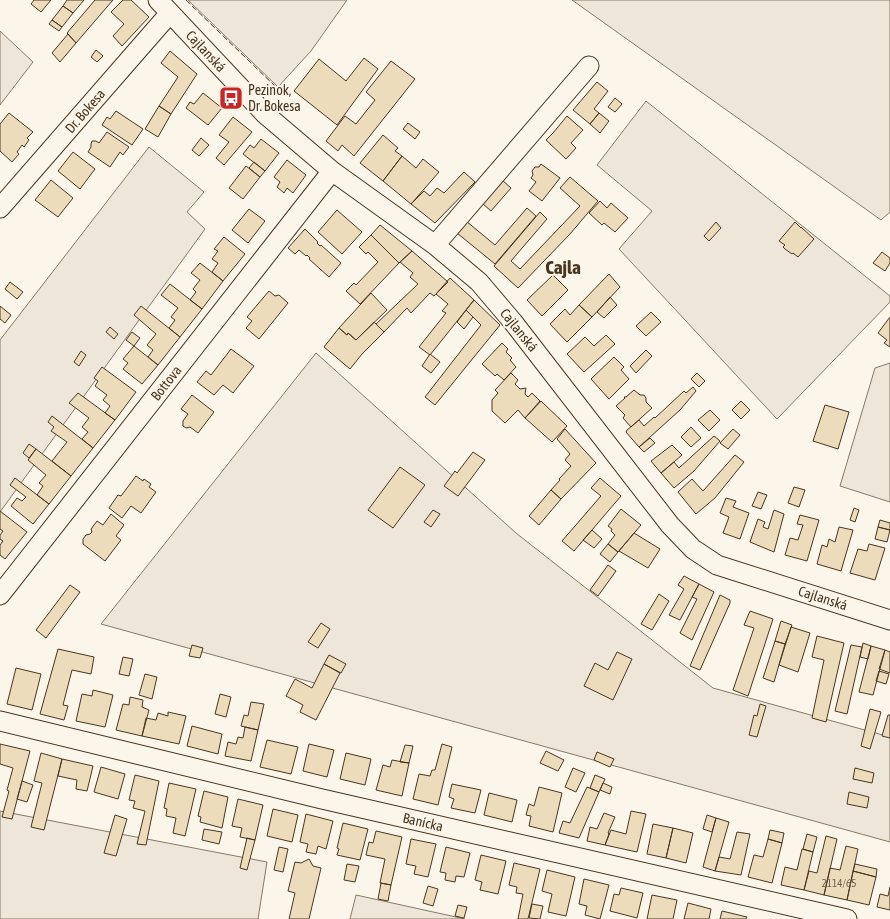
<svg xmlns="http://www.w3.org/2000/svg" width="890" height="919" font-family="'Asap Condensed',sans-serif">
  <rect width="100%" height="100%" fill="#fbf6e9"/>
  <!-- green -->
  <path fill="#ede6d9" stroke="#887966" d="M188 0H347L311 51 278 87Z
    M572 0H890V212L881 220Z
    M0 31 33 62 0 105Z
    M646 101 890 296V302L777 419 619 249 652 211 597 165Z
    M149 147 204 192 187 212 205 229 0 512V340Z
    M316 353 516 533 713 688 890 737V842L101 624Z
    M890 363V502L840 486 875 368Z
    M0 811 267 862 258 919H0Z
    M356 895 465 919H350Z"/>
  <!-- building -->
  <path fill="#ecdcbc" stroke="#4a3520" d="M34 0H51L41 12 31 4Z
    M67 0H84L73 13 63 6Z
    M95 0H113L76 43 67 33Z
    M123 0H131L149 17 122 46 113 36 124 24 111 12Z
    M63 6 73 13 62 27 52 20Z
    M52 20 62 27 59 31 49 24Z
    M68 34 76 43 60 62 52 53Z
    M96 50 103 56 97 62 91 57Z
    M170 51 197 74 171 114 159 106 178 77 161 63Z
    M364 58 378 69 337 125 294 91 319 59 346 81Z
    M391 61 415 79 354 156 342 145 338 151 326 141 345 116 356 124 375 100 366 92Z
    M597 82 608 91 594 109 599 113 590 124 573 110Z
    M203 93 222 108 208 125 186 108 190 102 194 104Z
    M615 98 622 104 615 112 608 107Z
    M159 106 171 114 158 137 145 129Z
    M116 111 143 129 132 145 102 125 107 117 110 119Z
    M9 113 33 132 27 138 29 140 24 147 22 145 17 152 19 154 12 162 0 151V124Z
    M599 113 609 121 600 133 590 124Z
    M567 116 583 130 571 143 576 148 566 159 546 140 553 133Z
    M233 117 252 132 224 165 216 158 229 142 219 135Z
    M408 123 420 132 415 139 403 129Z
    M107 132 129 147 123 155 120 152 110 167 88 152 91 147V144L92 141H96L99 143Z
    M383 135 398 148 395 151 402 156 383 181 360 163Z
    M201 138 209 145 199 156 192 150Z
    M261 139 279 153 265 171 243 154 250 145 254 148Z
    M73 152 95 169 80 189 58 171Z
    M402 156 416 168 423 159 439 172 411 204 383 181Z
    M287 160 306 175 293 193 287 188 284 193 277 187 280 182 274 177Z
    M254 162 265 171 260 177 249 168Z
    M541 164 560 178 542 201 529 191 536 182 531 178 533 175 532 171 535 167H539Z
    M246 166 260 177 243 199 229 188Z
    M464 172 475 182 435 223 411 204 424 191 430 196 437 188 444 193Z
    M570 177 598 201 570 234 518 288 494 266 540 212 547 219 511 261 520 269 580 206 560 188Z
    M501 179 511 188 491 211 482 203Z
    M51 180 73 198 58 217 35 200Z
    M600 201 607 208 611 203 628 218 615 232 604 223 602 225 589 213Z
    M527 208 536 216 495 264 457 233 466 221 495 245Z
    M249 209 265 221 248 243 232 230Z
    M337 210 362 232 342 254 318 232Z
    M716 222 721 228 709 241 704 236Z
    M795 222 801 228V227L814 239 798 257 793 253 792 254 785 249 783 247 785 245 779 241Z
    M380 225 412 251 399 263 371 235Z
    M305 229 318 242 317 243 320 246 321 245 341 263 329 277 309 259 310 258 307 255 306 256 299 250 295 254 288 248Z
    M371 235 399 263 360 304 346 291 354 283 356 285 378 262 368 252 366 254 359 247Z
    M224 237 245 254 223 281 212 272 218 263 212 259 218 251 214 249Z
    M412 251 448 282 434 296 430 293 411 313 407 308 384 332 376 324 418 284 410 277 413 273 400 262Z
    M882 252 890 258V263L885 271 873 263Z
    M200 263 223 281 202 309 190 300 196 292 193 289 200 280 191 273Z
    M609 274 620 287 592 317 579 305Z
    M553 275 568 290 542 316 527 300Z
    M450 278 474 300 430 355 419 347 446 313 442 311 448 304 436 294Z
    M10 282 23 292 17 299 5 289Z
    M170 284 202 309 180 337 169 328 175 320 171 317 178 308 161 295Z
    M269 291 275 296 279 295 288 303 259 339 246 328 252 321 247 317Z
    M371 293 387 310 356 340 348 333 347 335 339 328Z
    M610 297 617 305 604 318 597 312Z
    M474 300 500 325 435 405 425 397 481 325 466 310Z
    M579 305 592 317 567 342 550 324 565 309 570 315Z
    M0 306 11 315 5 323 0 319Z
    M141 306 180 337 158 365 148 357 153 350 147 345 156 334 134 315Z
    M466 310 473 317 464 329 457 322Z
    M651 312 661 322 646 336 636 326Z
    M890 317V347L884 343 887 340 878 333Z
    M374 322 384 332 362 354 350 369 324 347 339 328 347 335 348 333 356 340Z
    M110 327 118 334 114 339 106 332Z
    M132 332 140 338 134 346 126 340Z
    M606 335 615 344 584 372 567 354 585 337 594 346Z
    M502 343 508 349 506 352 512 358 510 360 516 367 504 380 497 374 495 376 482 364Z
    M134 346 158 365 142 384 123 369 128 363 123 359Z
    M231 349 254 366 233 393 223 385 214 395 197 382 206 371 211 375Z
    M646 350 652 356 636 373 630 366Z
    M81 351 86 355 79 366 74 362Z
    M430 354 440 362 431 373 422 366Z
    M614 357 624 367 621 370 629 379 609 399 591 379Z
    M102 367 136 392 115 420 105 413 110 406 103 400 107 395 95 386 98 381 94 378Z
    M511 373 518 380 515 384 520 389 526 388 525 394 528 397 532 393 540 401 525 418 518 410 505 423 492 411V400L498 393 495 390Z
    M697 373 705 381 699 387 691 379Z
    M693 387 696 391 680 410 639 447 626 432 627 430 639 420 644 426 654 417 655 418 684 391 686 393Z
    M634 390 640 395H644L646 398V402L652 408 631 427 623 418 625 415 616 406 625 398 624 397H626Z
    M78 393 115 420 93 448 82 439 88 432 82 427 89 418 69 403Z
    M192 395 214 412 198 433 190 427 186 428 183 426V421L188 414 181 409Z
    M541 401 567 426 552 442 525 418Z
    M741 401 750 410 741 419 732 410Z
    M825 405 849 412 838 449 813 441Z
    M710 410 720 420 709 431 698 420Z
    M52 416 93 448 71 476 52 461 67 442 51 431 54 427 48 422Z
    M691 427 701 438 691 447 681 437Z
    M565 429 596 463 561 499 551 490 560 480 559 479 571 466 565 460 570 454 557 439Z
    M733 429 740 435 728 449 720 443Z
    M714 436 720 441 694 471 674 488 661 473 674 462 679 468Z
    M650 438 655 443 644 452 639 447Z
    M29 444 36 449 29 458 23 453Z
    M672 445 682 455 661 473 651 461Z
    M36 449 71 476 49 504 37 495 43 486 39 483 46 475 28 460Z
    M473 452 485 460 458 496 444 486 455 471 457 473Z
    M735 455 744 462 715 498 696 514 678 492 692 479 703 491Z
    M400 467 425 485 393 528 368 510Z
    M136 476 143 481 144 479 151 484 149 487 156 492 141 513 131 506 122 518 109 508 118 495 121 496Z
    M15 478 49 504 33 524 11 506 17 498 22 501 26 497 10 485Z
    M600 478 621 496 574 551 562 541 601 496 591 488Z
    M794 487 805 490 799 507 788 503Z
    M551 490 561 499 539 525 529 516Z
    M758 492 767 495 761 509 752 506Z
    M726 498 736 501 733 507 749 513 740 539 723 533 729 517 720 513Z
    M854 508 859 510 855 522 850 520Z
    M621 509 641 525 618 552 608 544 615 535 611 531 612 529 608 526Z
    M433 510 440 514 431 527 424 522Z
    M774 510 784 514 774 552 750 542 758 519 765 522 763 527 768 529Z
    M0 511 27 532 5 559 0 555V545L3 541 0 539V535L3 531 0 529Z
    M111 514 124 525 116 536 121 540 105 561 83 544V539L86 535 90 534 92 532 91 529 97 521 103 525Z
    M800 515 819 520 807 561 785 555 790 538 798 540 803 525 797 524Z
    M880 520 890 523V530L878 527Z
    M839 527 853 530 841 571 817 564 822 545 827 547 829 539 835 542Z
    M878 527 890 530 887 542 875 539Z
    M592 530 602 539 594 548 583 540Z
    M634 533 660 549 648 568 619 551Z
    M608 544 618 552 610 562 600 554Z
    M869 544 885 548 875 580 850 573 858 549 867 551Z
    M608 565 616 571 598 596 590 590Z
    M684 576 699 584 680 620 669 615 684 589 678 585Z
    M699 584 714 592 692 640 680 633 697 599 692 597Z
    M70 585 80 592 46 638 36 630Z
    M659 594 669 601 652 630 641 624Z
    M720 595 730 600V603L700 670 690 666Z
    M750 611 773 619 748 696 733 690 754 628 744 625Z
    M781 621 792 625 785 644 775 641Z
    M321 623 330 629 318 648 308 642Z
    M791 627 810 633 798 672 779 665Z
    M817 636 844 643 826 722 812 718 824 660 812 657Z
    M775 641 785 644 774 682 763 678Z
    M863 643 871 646 868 659 860 657Z
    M192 645 203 648 200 658 189 656Z
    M851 645 862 647 847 714 835 711Z
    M871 646 885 650 873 695 859 692Z
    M58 649 94 657 91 674 72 670 63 705 68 706 64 720 40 714Z
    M885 650 890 652V673L879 669Z
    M617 652 632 659 613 700 584 686 595 663 608 670Z
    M329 655 346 664 341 673 324 664Z
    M123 657 133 659 129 676 119 674Z
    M324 664 340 673 316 720 300 712 303 705 286 696 295 679 312 688Z
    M16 668 41 674 32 710 7 704Z
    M879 671 889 674 886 684 876 681Z
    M145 674 157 677 152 699 139 695Z
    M93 690 113 695 105 727 76 721 82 694 92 696Z
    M220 694 231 697 226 717 215 714Z
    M130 697 143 700 142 707 149 710 142 736 116 730 123 704 129 705Z
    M251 702 264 704 258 730 241 726 244 715 248 716Z
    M760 704 766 706 757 737 749 735 754 715 757 716Z
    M870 709 881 712 870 749 861 746Z
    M168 712 186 716 179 744 142 736 146 718 156 720 158 713 168 716Z
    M888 715H890V738L882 736Z
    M192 726 222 734 218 754 187 746Z
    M245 727 258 730 251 761 225 756 228 742 236 744 238 737 243 738Z
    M267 740 298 747 291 774 260 767Z
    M0 744 30 751 12 819 2 817 9 791 7 790 13 768 0 764Z
    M309 744 334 750 327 777 303 771Z
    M442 744 452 747 438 805 413 799 419 774 430 776 432 770H435Z
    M405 745 413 746 409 763 400 762Z
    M546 751 564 760 558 771 540 763Z
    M597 752 614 759 610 767 594 760Z
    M41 753 62 759 44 830 31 827 42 783 34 781Z
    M346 753 371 759 365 785 340 779Z
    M62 759 93 766 87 791 76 789 77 780 58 776Z
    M392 760 409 763 402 796 376 790 383 765 390 767Z
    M101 767 125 774 118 799 94 792Z
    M573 768 585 773 576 792 565 787Z
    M855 768 874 773 872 783 853 779Z
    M135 775 159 781 146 845 137 844 145 811 133 808 135 801 129 800Z
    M595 775 605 779 599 792 590 788Z
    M22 781 33 785 27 802 17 799Z
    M169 783 196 789 185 836 173 833 176 818 166 816 167 809 164 808Z
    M603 783 612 787 610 794 600 790Z
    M452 784 481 790 475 813 451 808 454 799 449 797Z
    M539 787 562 793 553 832 529 826 531 816 526 815 529 804 534 806Z
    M587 787 599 792 579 838 559 833 563 821 570 823Z
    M204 791 228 797 222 828 200 822 201 817 198 816Z
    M849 792 869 797 867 808 847 804Z
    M489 793 517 800 512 822 484 815Z
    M238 799 263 805 255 840 240 837 242 828 232 826Z
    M273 809 298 815 292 842 267 836Z
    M631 811 646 814 637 852 605 845 611 830 626 834Z
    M604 813 615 817 608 833 609 834 605 845 587 841 590 827 597 829Z
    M306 814 333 821 326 849 318 846 316 854 306 852 308 844 300 842Z
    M115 815 127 819 116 856 104 853Z
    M707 815 716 818 712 832 703 829Z
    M716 818 729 822 715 871 703 867Z
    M343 823 368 829 360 860 337 855 339 849 337 848Z
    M653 824 673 828 666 858 647 854Z
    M673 828 693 833 686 863 666 858Z
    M204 829 222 832 219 844 202 840Z
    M770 830 784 833 782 843 768 839Z
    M376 831 402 837 391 885 380 883 385 859 366 855 369 842 373 843Z
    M737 832 750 834 741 875 715 871 719 857 730 859Z
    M807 834 817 837 813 852 803 849Z
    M826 836 837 839 824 895 804 890 809 871 817 873Z
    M247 838 255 840 247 870 240 868Z
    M411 839 436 844 428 877 414 874 416 866 406 864Z
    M768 839 782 843 772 883 748 877 754 855 763 857Z
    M846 846 858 849 847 900 824 895 830 868 840 870Z
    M279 847 288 849 283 872 274 870Z
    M446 847 470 853 464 877 456 876 455 882 445 880 446 873 440 872Z
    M802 849 813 852 804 890 781 885 785 867 797 870Z
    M481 855 506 861 498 894 480 890 482 882 475 880Z
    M309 859 313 866 321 868 309 919H289L295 893 288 891 295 862 301 863Z
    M514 863 540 869 528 919H518L523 894 516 893 517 887 509 885Z
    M347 864 359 866 355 882 344 880Z
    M855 864 877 869 876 877 853 871Z
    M547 870 575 877 566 916 548 912 552 894 542 891Z
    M853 871 876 877 869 905 847 900Z
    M584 879 609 885 600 919 585 915 587 906 579 904Z
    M381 883 391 885 388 901 378 899Z
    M428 886 438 889 433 906 423 903Z
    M890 887V910L877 907 880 894 888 896Z
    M621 888 643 893 637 918 610 911 614 894 619 895Z
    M652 895 677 900 673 919H647Z
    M688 903 711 909 709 919H684Z
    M532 904 543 906 540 919 529 918Z
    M458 905 467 907 464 918 455 916Z
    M722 911 747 917 746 919H720Z"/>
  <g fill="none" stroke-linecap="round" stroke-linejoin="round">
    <!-- minor casing -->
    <g stroke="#4a3520" stroke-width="21">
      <path id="minor" d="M158 0 265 114 332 171 435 245 479 282 513 322 670 525 693 549 717 565 890 620
        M0 208 170 13
        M435 245 589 66
        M0 595 332 171
        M0 721 322 799 847 919"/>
    </g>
    <!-- minor -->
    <use href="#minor" stroke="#fbf6e9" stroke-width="19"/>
    <!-- fence -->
    <path stroke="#4a3520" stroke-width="1" stroke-dasharray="6 2.5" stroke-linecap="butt" d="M186 0 277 88"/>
  </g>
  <!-- icons -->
  <defs>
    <g id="bus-square" transform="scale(1.25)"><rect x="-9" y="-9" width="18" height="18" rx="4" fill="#c62828" stroke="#fbf6e9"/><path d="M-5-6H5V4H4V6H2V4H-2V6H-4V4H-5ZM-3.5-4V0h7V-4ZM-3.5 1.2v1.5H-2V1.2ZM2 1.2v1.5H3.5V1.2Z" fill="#fff"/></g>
  </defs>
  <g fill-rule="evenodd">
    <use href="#bus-square" x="231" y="98"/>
  </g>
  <g text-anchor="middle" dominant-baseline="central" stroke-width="4" stroke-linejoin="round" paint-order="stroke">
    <!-- number labels -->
    <g font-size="11" fill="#725f47">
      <text x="839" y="883">2114/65</text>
    </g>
    <!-- street labels -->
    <g font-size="14" fill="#4a3520" stroke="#fbf6e9">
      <text transform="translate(206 51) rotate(47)">Cajlanská</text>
      <text transform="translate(85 111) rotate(-49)">Dr. Bokesa</text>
      <text transform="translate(519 330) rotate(51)">Cajlanská</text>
      <text transform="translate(166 383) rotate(-52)">Bottova</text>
      <text transform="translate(823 598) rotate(18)">Cajlanská</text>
      <text transform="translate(423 822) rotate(13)">Banícka</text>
    </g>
    <!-- poi labels -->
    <g font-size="14" fill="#4a3520" stroke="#fbf6e9" text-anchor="start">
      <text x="248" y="90">Pezinok,<tspan x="248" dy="16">Dr. Bokesa</tspan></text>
    </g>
    <!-- district labels -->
    <g font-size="19" font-weight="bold" fill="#4a3520" stroke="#fbf6e9">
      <text x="563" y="267">Cajla</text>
    </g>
  </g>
</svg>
